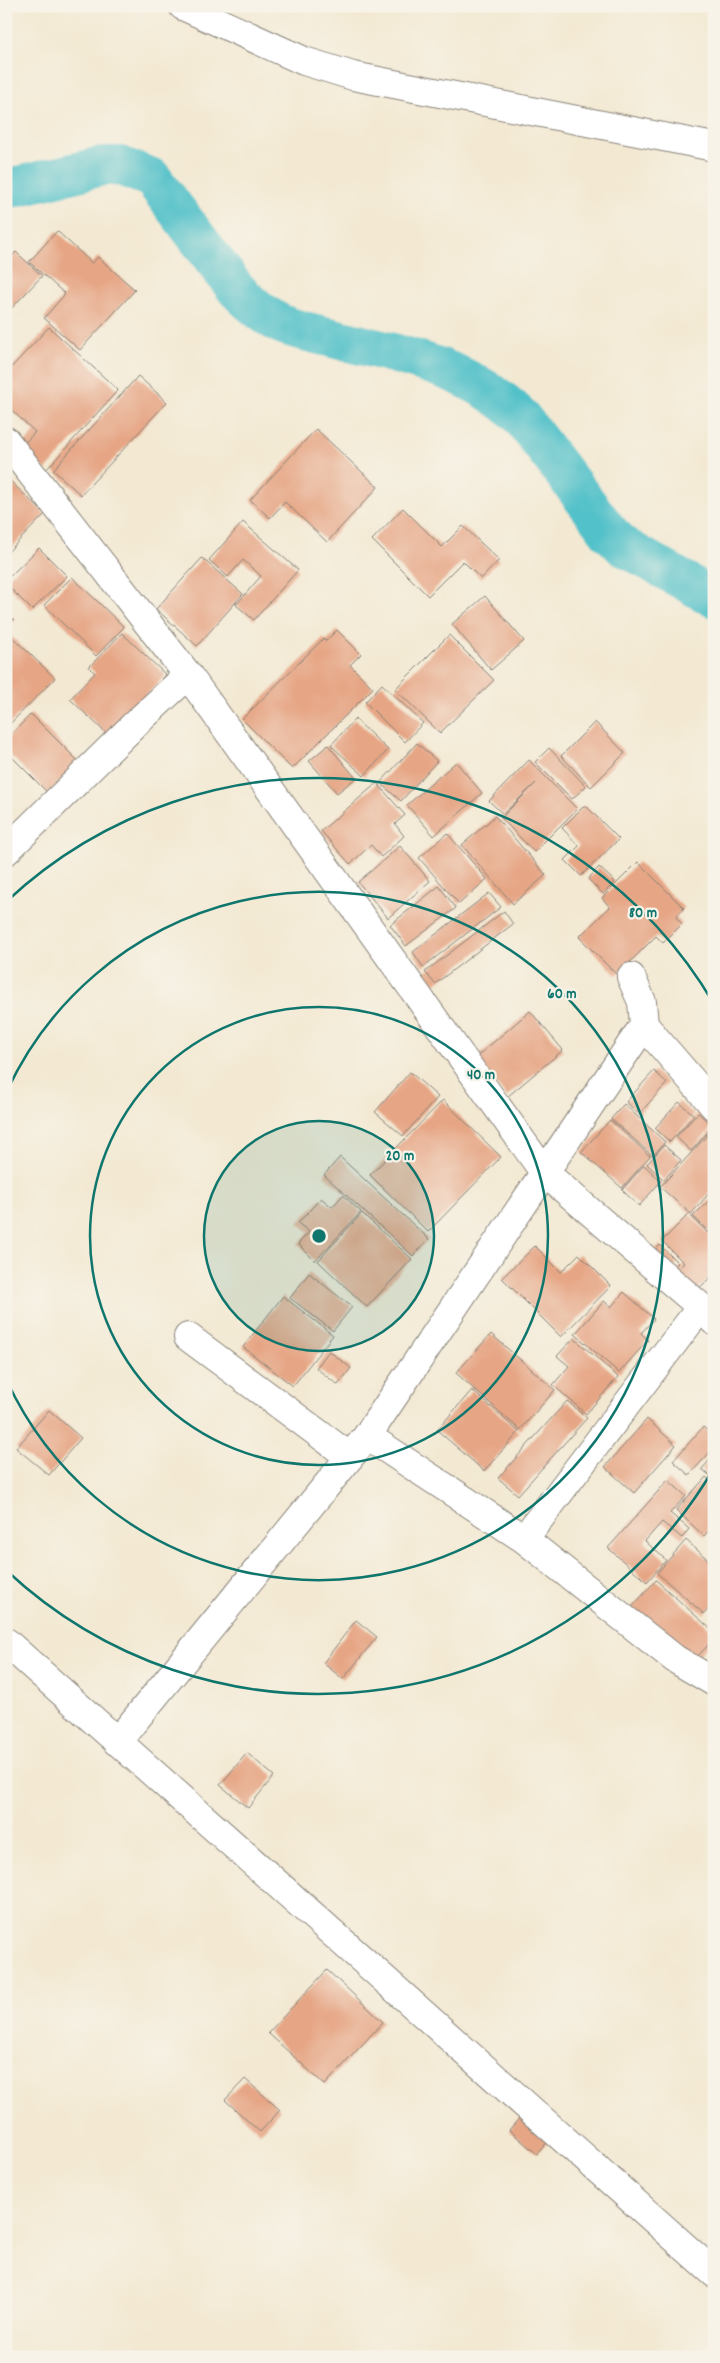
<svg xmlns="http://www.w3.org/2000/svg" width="720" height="2363" font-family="Dekko,sans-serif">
  <rect width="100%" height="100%" fill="#f7f3e8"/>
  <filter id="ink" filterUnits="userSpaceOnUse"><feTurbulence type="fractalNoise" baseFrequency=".02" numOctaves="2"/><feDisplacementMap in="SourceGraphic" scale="10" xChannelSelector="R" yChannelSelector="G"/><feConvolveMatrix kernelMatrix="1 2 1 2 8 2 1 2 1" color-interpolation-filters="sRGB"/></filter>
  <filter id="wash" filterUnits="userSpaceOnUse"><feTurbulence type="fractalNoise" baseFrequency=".0096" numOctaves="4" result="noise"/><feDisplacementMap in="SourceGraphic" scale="20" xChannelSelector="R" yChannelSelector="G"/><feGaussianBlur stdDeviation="1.12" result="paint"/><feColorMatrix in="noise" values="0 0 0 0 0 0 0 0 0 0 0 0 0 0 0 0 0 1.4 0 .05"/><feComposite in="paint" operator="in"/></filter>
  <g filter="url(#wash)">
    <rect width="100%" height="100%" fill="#f3e9d3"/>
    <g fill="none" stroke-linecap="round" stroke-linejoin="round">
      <!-- canal -->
      <path stroke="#53c1c9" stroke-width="40" d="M6 189 102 166H120L152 178 236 289C249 302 264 316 281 324 298 331 319 334 337 339 401 355 471 368 520 416L609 532 623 546 714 598"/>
    </g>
    <g id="blocks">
      <!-- building -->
      <path fill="#e6a685" d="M57 231 92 263 98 257 135 290 80 350 44 318 65 294 29 262Z
        M16 252 42 276 6 314V262Z
        M49 327 118 390 46 470 21 447 35 432 6 405V373Z
        M138 376 167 402 81 495 53 470Z
        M316 429 378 487 327 542 285 502 270 518 250 500Z
        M6 477 45 514 6 554Z
        M403 508 442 547 463 526 499 560 481 579 463 561 428 596 372 540Z
        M243 522 298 570 254 620 236 605 261 576 243 560 228 577 209 560Z
        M39 548 67 576 32 610 6 584V580Z
        M202 558 243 594 197 646 156 609Z
        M72 577 124 627 96 656 44 605Z
        M485 596 524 641 491 670 452 624Z
        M6 612 14 620 6 628Z
        M337 630 361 654 350 665 373 688 292 769 242 719 324 638 326 641Z
        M8 633 55 678 6 728V634Z
        M122 633 166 675 108 735 70 699 95 673 89 667Z
        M449 635 494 680 440 733 395 689Z
        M382 684 423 723 405 742 365 702Z
        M31 714 79 762 48 793 6 751V740Z
        M355 719 388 750 364 776 331 745Z
        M595 722 625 753 591 787 561 756Z
        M417 743 437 761 401 801 380 783Z
        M328 745 356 778 337 793 309 761Z
        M549 748 586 786 572 799 535 762Z
        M529 760 577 809 534 852 501 818 536 783 503 814 489 801Z
        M456 762 482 793 434 836 407 805Z
        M377 783 405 815 395 824 404 836 381 857 371 845 350 864 321 831Z
        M585 805 619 839 581 876 565 860 579 846 562 828Z
        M495 816 546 875 513 904 462 845Z
        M447 833 487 879 459 904 419 858Z
        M400 846 430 881 388 918 358 882Z
        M638 862 684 908 676 917 682 924 663 943 656 936 617 975 579 937 610 907 602 898Z
        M599 867 615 882 603 894 588 879Z
        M439 886 456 908 406 946 390 925Z
        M489 893 501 907 423 967 413 952Z
        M504 911 513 924 435 984 425 972Z
        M530 1011 563 1050 507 1097 475 1058Z
        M654 1071 667 1083 639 1114 626 1102Z
        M410 1072 438 1097 403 1136 375 1112Z
        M443 1100 501 1157 428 1232 370 1175Z
        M679 1102 694 1115 670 1142 655 1128Z
        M624 1104 665 1142 653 1156 611 1119Z
        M698 1113 713 1126 691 1151 676 1137Z
        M610 1120 650 1156 622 1188 581 1152Z
        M711 1131 714 1133V1188L691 1214 660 1187Z
        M664 1145 681 1160 664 1180 647 1164Z
        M340 1157 429 1239 413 1256 324 1175Z
        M644 1165 661 1181 639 1206 622 1190Z
        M343 1195 361 1212 315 1261 298 1244 309 1232 298 1223 321 1198 332 1207Z
        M714 1196V1237L693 1216Z
        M362 1213 412 1259 367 1307 318 1261Z
        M689 1214 714 1239V1274L690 1297 670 1277 684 1263 662 1241Z
        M660 1245 678 1263 665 1276 647 1258Z
        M535 1246 561 1272 579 1254 611 1286 561 1337 502 1278Z
        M309 1273 352 1307 333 1331 290 1298Z
        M624 1292 654 1319 641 1333 648 1340 619 1373 575 1334 604 1301 611 1307Z
        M283 1296 333 1335 293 1386 243 1347Z
        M491 1334 555 1390 520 1430 456 1373Z
        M574 1338 618 1377 586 1414 553 1385 569 1366 557 1356Z
        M329 1351 351 1368 338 1385 316 1368Z
        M472 1390 519 1432 484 1471 437 1430Z
        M567 1401 587 1418 518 1495 498 1478Z
        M49 1410 81 1438 49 1475 16 1448Z
        M647 1419 676 1445 634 1493 605 1467Z
        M703 1427 714 1436V1448L689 1475 673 1461Z
        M714 1455V1479L702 1469Z
        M706 1477 714 1485V1525L704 1536 676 1510Z
        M668 1480 686 1496 670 1513 689 1529 682 1538 662 1522 645 1541 666 1560 647 1582 608 1548Z
        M686 1540 714 1565V1603L704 1614 657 1573Z
        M656 1580 714 1632V1639L695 1659 625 1615Z
        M356 1620 377 1637 343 1679 323 1663Z
        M247 1753 274 1776 248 1808 220 1785Z
        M327 1970 383 2022 325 2085 268 2033Z
        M245 2079 280 2110 260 2132 225 2100Z
        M523 2114 551 2138 537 2154 509 2130Z"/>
    </g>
  </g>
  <g filter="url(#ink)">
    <use href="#blocks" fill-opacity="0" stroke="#888278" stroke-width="1"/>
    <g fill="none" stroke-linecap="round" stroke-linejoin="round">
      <!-- street casing -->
      <g stroke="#888278" stroke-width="30">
        <path id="street" d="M183 6 304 61 353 76 714 147
          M6 441 188 675 544 1172 701 1307 714 1321
          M6 851 133 726 188 675
          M644 1025 714 1106
          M188 1337 350 1457
          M367 1436 524 1539 675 1659 714 1682
          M524 1539 701 1307
          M6 1642 714 2273
          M117 1742 367 1436 644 1025 642 1002 631 977"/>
      </g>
      <!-- street -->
      <use href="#street" stroke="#fff" stroke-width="28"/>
    </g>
  </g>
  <!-- distance rings -->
  <circle cx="319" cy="1236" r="115" fill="#0f766e" fill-opacity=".12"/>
  <g fill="none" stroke="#0f766e" stroke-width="2.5">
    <circle cx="319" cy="1236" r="115"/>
    <circle cx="319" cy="1236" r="229"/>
    <path d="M7 1091A344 344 0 1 1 7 1381"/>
    <path d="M714 1468A458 458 0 0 1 7 1571M7 901A458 458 0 0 1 714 1004"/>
  </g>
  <circle cx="319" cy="1236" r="8" fill="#0f766e" stroke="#f7f3e8" stroke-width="2.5"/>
  <g font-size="15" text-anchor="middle" font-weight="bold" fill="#0f766e" stroke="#f7f3e8" stroke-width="4.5" stroke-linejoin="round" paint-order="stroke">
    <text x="643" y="917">80 m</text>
    <text x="562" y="998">60 m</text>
    <text x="481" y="1079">40 m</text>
    <text x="400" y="1160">20 m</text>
  </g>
  <!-- margin -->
  <rect width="720" height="2363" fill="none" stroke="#f7f3e8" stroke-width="25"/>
</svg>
